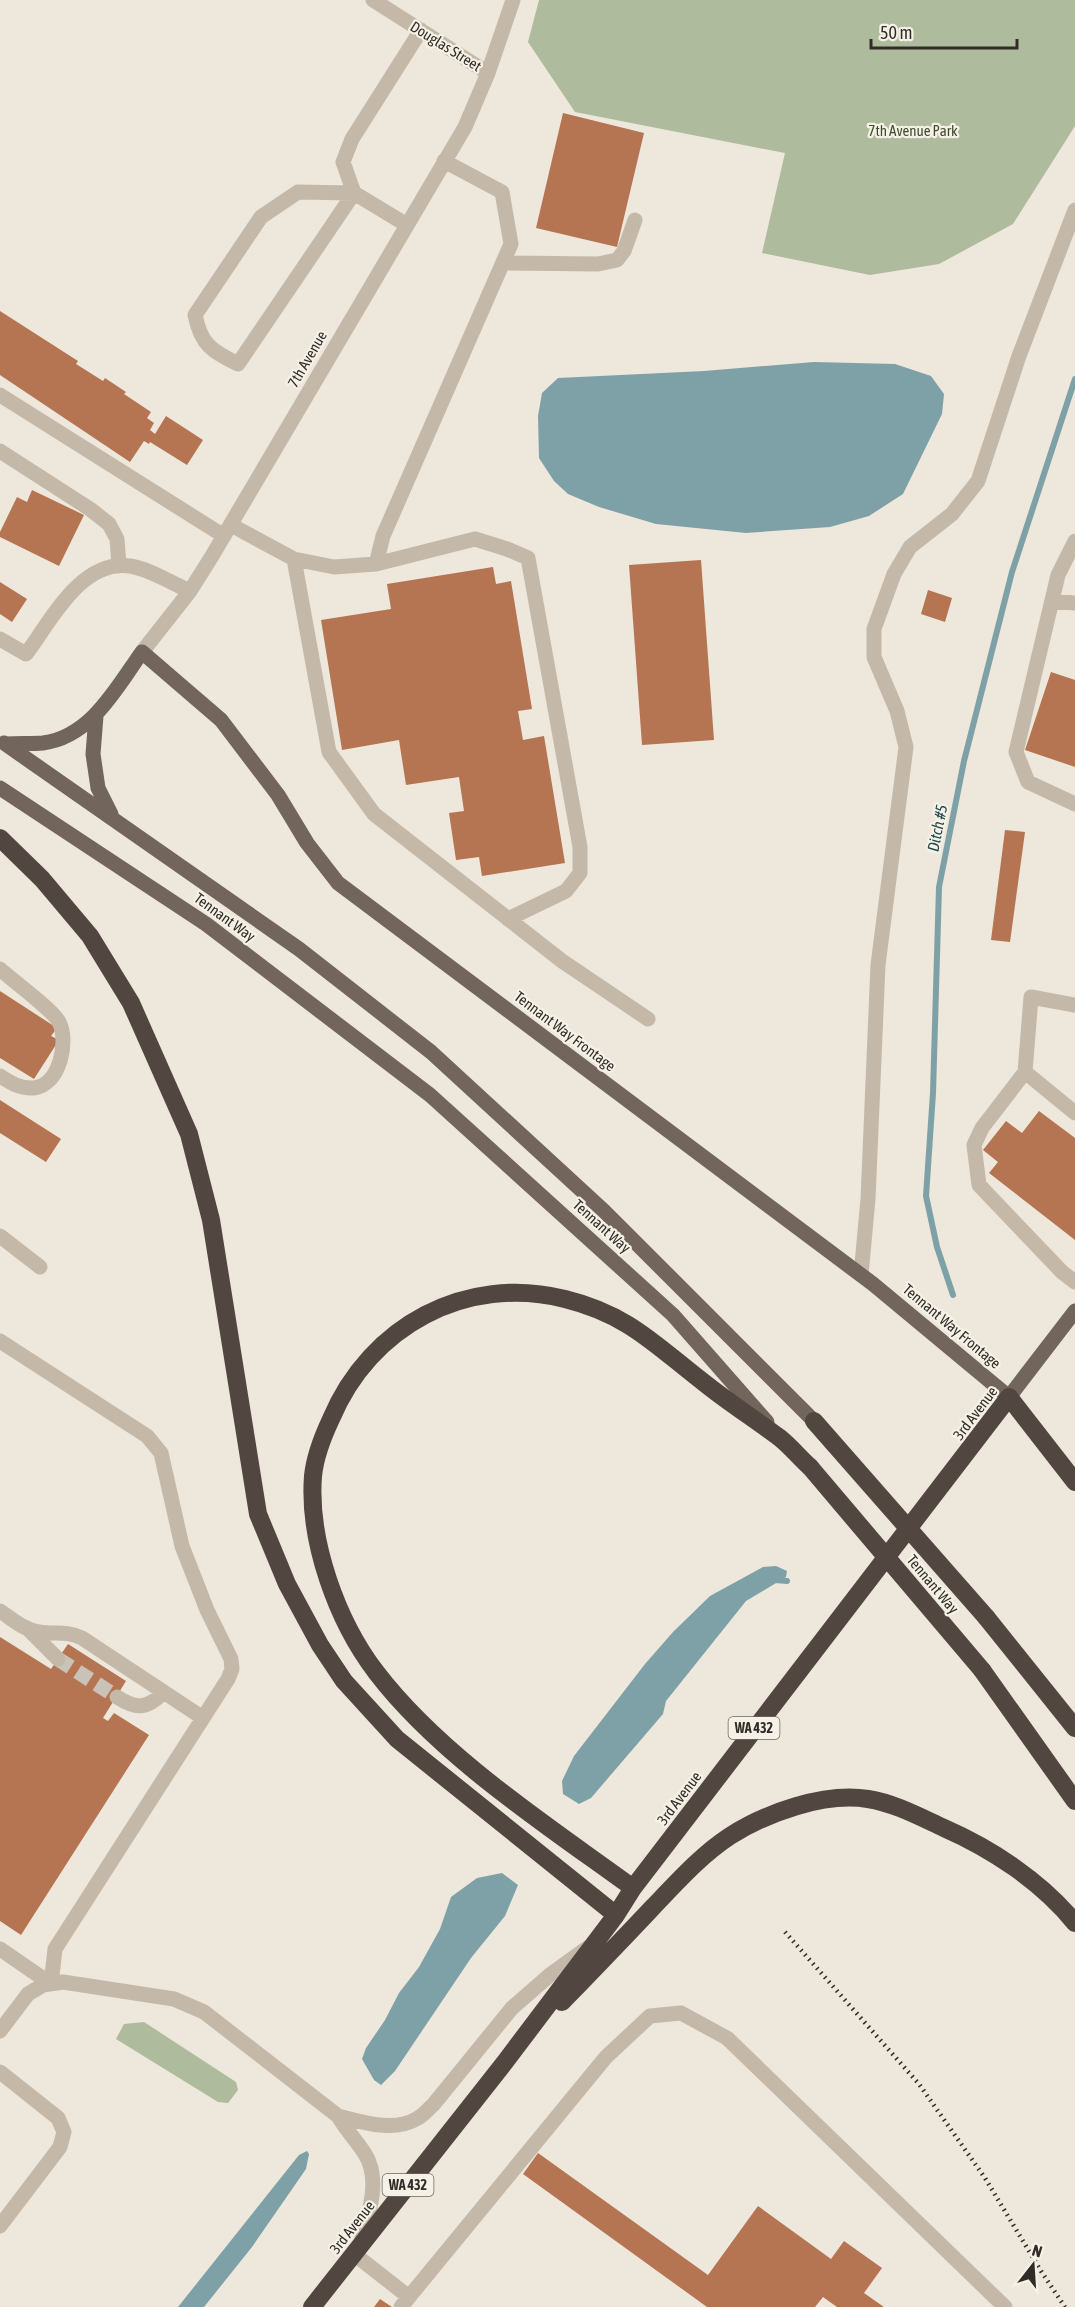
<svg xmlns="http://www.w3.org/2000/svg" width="1075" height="2307" font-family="'Asap Condensed',sans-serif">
  <rect width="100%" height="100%" fill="#eee7db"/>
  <!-- green -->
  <path fill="#aebb9d" d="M539 0H1075V126L1013 224 939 264 870 275 762 253 785 153 575 112 528 42Z
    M144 2022 236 2082 238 2090 228 2103 218 2102 116 2039 124 2024Z"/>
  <!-- water -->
  <path fill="#7ea1a7" d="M814 362 895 364 931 376 944 394 942 414 903 494 869 516 830 527 746 533 656 524 599 507 568 494 554 481 539 458 538 416 542 393 558 378 704 371Z
    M776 1566 787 1571 786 1577 746 1601 666 1701 663 1714 591 1798 579 1804 563 1794 562 1781 574 1756 645 1664 673 1632 710 1596 763 1567Z
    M502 1873 518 1885 505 1916 471 1958 395 2071 381 2085 374 2080 362 2059 366 2048 385 2020 399 1993 419 1967 440 1929 451 1897 477 1878Z
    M307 2151 309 2154 306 2169 252 2247 204 2307H178L299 2155Z"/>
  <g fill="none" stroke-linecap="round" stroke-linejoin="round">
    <!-- stream -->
    <path stroke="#7ea1a7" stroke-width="6" d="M953 1295 937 1247 926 1196 933 1093 939 887 964 761 1012 572 1075 379
      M775 1580 787 1581"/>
  </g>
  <!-- building -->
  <path fill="#b57452" d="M563 113 644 133 617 247 536 228Z
    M0 311 78 361 76 364 103 381 105 378 126 392 124 394 151 412 147 418 154 423 150 430 155 434 166 416 203 440 187 465 150 442 149 444 144 441 130 462 0 375Z
    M32 490 84 515 59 566 0 537V532L17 497 27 502Z
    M701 560 714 740 642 745 629 565Z
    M493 567 496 584 511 581 532 709 518 711 523 740 544 736 565 863 482 876 479 857 456 860 449 813 464 811 459 777 406 785 399 740 342 750 321 620 391 609 387 584Z
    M0 582 27 599 12 622 0 614Z
    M928 590 952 598 945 622 921 614Z
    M1051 672 1075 680V767L1025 750Z
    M1005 830 1025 832 1010 942 991 940Z
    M0 991 57 1028 51 1036 59 1040 34 1079 0 1058Z
    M0 1100 61 1139 46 1162 0 1133Z
    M1039 1111 1075 1138V1240L989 1173 998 1162 983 1150 1006 1121 1022 1133Z
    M0 1637 51 1669 68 1644 126 1681 103 1718 108 1721 114 1713 149 1735 21 1935 0 1921Z
    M538 2153 708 2275 758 2206 831 2259 844 2241 882 2268 864 2293 884 2307H837L823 2297 815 2307H707L523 2174Z
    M380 2299 392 2307H374Z"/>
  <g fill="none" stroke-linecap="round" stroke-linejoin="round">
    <!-- minor-tunnel -->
    <path stroke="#c8c2b7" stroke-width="15" stroke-dasharray="15 8" stroke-linecap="butt" d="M58 1659 117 1697"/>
    <!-- minor -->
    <path stroke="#c4b8a9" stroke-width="15" d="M373 0 488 73
      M407 225 354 193 298 192 261 217 195 315C201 345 212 351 238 364L354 193 343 162 352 139 421 30
      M503 263 598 264 617 260 624 251 635 220
      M0 395 224 536
      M0 451 90 509 109 524 117 539 119 566
      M231 525 294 559 334 567 376 564 383 536 511 244 502 192 444 161
      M1075 541 1058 575 1016 752 1028 782 1075 804
      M294 559 329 752 374 814 562 961 648 1019
      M376 564 475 539 507 549 528 558 580 847V873L566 891 508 919
      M1052 601 1075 603
      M0 639 26 654C51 621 81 559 130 566 150 569 171 583 190 591
      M142 652 190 591 212 556 465 127 488 73 513 0
      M0 969C12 980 53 1010 59 1022 69 1041 60 1085 34 1088 20 1089 11 1083 0 1076
      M1075 1005 1031 997 1025 1072 982 1128 974 1145 979 1185 1062 1272 1075 1282
      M1025 1072 1075 1113
      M0 1236 40 1267
      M861 1275 868 1199 878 965 906 747 897 711 874 657V629L894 574 910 547 952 514 978 481 1019 356 1075 210
      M0 1341 147 1436 161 1453 182 1546 207 1610 231 1659 232 1669 228 1679 55 1949 51 1984 0 1949
      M0 1611C12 1619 24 1630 39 1632 56 1635 64 1630 82 1638L203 1718
      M29 1630 58 1659
      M117 1697C137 1710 147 1709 164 1692
      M0 2031 28 1994 43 1985 63 1982 174 1999 204 2012 338 2116C346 2130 357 2141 365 2154 382 2181 367 2218 360 2246
      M0 2072 58 2118 64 2132 60 2147 0 2226
      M338 2116C363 2122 394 2133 418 2118 424 2115 428 2109 433 2105L512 2008 551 1974 587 1948
      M354 2254 409 2297 401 2307
      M409 2297 606 2057 650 2016 681 2013 727 2038 1005 2307"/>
    <!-- major -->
    <path stroke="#72655b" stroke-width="15" d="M96 716 93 754 98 788 111 814
      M4 743 299 949 431 1052 604 1211 814 1421
      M6 744C18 743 31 744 43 743 91 737 117 687 142 652L221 720 278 795 307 843 338 883 873 1284 1009 1397 1075 1311
      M0 788 206 924 430 1095 673 1315 767 1422"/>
    <!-- highway -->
    <path stroke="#524740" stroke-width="18" d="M0 838 42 879 90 936 131 1003 189 1134 211 1220 258 1514 287 1584 320 1645 344 1681 397 1739 616 1915
      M986 1617 1075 1728
      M982 1670 1075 1801
      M633 1888C548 1826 440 1756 376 1672 337 1621 308 1541 313 1476 315 1456 323 1436 331 1419 370 1326 466 1274 565 1299 630 1315 657 1347 707 1385 731 1404 756 1420 780 1438 791 1447 800 1458 810 1467
      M562 2002C592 1971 623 1939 653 1907 677 1882 701 1855 730 1836 766 1813 824 1792 868 1799 894 1803 920 1817 944 1828 992 1849 1042 1882 1075 1923
      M312 2307 505 2062 616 1915 633 1888 1009 1397 1075 1482"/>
    <!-- rail -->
    <path stroke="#322c28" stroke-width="4.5" stroke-dasharray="1.5 4.5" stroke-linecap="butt" d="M785 1932 919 2084 985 2178 1041 2271 1065 2307"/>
    <!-- highway-bridge -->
    <path stroke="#524740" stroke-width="18" d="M814 1421 986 1617
      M810 1467 982 1670"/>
  </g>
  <g text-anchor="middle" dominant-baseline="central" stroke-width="4.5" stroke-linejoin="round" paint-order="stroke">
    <!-- shield labels -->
    <g fill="#f6f1e7" stroke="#6d6761" stroke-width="1.5">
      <rect x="728.5" y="1717" width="51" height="22" rx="4.5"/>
      <rect x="382.5" y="2174" width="51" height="22" rx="4.5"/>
    </g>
    <g font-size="14" font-weight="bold" fill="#322c28">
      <text x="754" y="1728">WA 432</text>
      <text x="408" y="2185">WA 432</text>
    </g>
    <!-- street labels -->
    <g font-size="15" fill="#322c28" stroke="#f6f1e7">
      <text transform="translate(446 46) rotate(32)">Douglas Street</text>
      <text transform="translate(307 359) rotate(-60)">7th Avenue</text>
      <text transform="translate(225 917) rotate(36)">Tennant Way</text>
      <text transform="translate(565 1031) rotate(37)">Tennant Way Frontage</text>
      <text transform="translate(602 1226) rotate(42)">Tennant Way</text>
      <text transform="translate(952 1326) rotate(40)">Tennant Way Frontage</text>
      <text transform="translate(975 1413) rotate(-53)">3rd Avenue</text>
      <text transform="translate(933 1584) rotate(50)">Tennant Way</text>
      <text transform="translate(679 1798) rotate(-53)">3rd Avenue</text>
      <text transform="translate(352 2227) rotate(-52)">3rd Avenue</text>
    </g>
    <!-- park labels -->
    <g font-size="15" fill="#3f4d2f" stroke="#f6f1e7">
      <text x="913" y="130">7th Avenue Park</text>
    </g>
    <!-- water labels -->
    <g font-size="16" font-style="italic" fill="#23474e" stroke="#f6f1e7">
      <text transform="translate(937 828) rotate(-79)">Ditch #5</text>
    </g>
  </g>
  <!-- north arrow -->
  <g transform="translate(1033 2265) rotate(17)" stroke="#f6f1e7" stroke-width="4.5" paint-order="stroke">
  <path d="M0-4.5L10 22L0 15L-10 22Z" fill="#322c28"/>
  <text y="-9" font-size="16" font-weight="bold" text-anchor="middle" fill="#322c28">N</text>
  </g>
  <!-- scale -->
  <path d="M871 39v9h146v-9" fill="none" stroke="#322c28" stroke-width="3"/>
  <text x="880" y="39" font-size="18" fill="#322c28" stroke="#f6f1e7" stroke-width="4.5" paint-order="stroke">50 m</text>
</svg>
